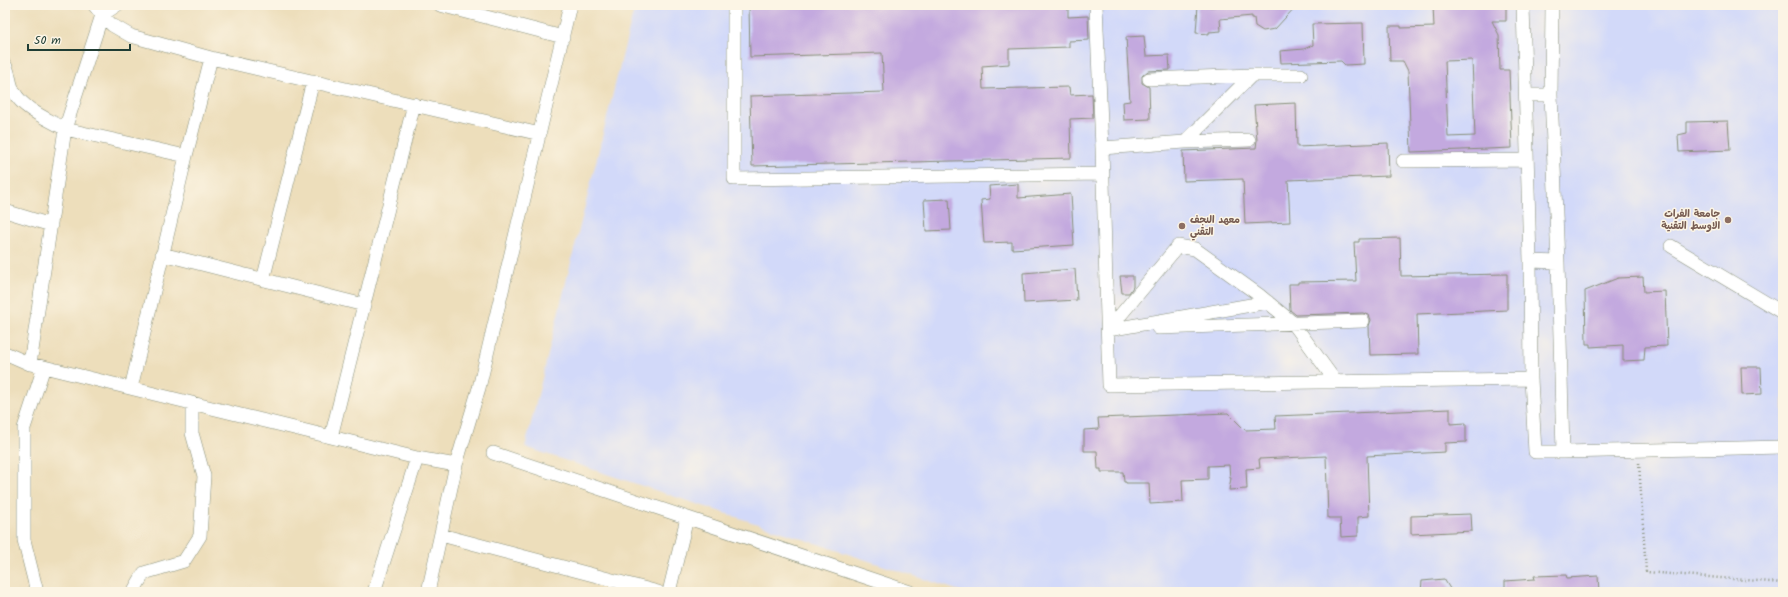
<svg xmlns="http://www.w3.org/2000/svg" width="1788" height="597" font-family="Kalam,'Playpen Sans Arabic',sans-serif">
  <rect width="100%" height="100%" fill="#fcf5e5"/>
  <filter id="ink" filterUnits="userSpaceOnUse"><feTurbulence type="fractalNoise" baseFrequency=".025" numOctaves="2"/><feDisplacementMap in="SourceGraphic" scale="8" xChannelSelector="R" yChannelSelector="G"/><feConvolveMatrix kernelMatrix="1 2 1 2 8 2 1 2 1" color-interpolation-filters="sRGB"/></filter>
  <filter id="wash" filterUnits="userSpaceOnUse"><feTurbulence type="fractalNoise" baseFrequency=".012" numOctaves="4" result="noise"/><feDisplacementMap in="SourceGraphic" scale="16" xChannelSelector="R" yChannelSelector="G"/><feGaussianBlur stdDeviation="0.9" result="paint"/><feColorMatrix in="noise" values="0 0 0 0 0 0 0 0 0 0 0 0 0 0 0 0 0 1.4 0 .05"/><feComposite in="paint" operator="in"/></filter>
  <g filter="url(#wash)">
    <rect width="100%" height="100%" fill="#eddebb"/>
    <!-- built -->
    <path fill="#d2d9f9" d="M635 5H1783V592H963L525 447Z"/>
    <g id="blocks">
      <!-- building -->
      <path fill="#c3a9df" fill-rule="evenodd" d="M749 5H1068V17L1088 16 1089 40 1069 41V47L1009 49V64L982 66 983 89 1069 87 1070 95 1092 94 1093 118 1070 119 1071 158 752 166 750 96 884 92 882 53 750 57Z
        M1198 5H1210V7L1234 5H1297L1275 29 1263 31 1255 26 1254 18H1252V16L1220 19 1221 31 1209 32V34L1196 33Z
        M1433 5H1506V21H1492L1499 35 1500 70H1509L1512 148 1411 152 1408 71 1403 61H1390L1389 26H1401V28L1434 27ZM1472 60 1475 136 1448 137 1445 61Z
        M1363 23 1364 64 1345 65 1341 61 1281 63 1280 51 1304 49 1313 45 1312 24Z
        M1144 36 1146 56 1169 55 1170 70 1148 71 1142 76V83L1149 87 1150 119 1124 120 1123 102 1130 101 1126 37Z
        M1296 103 1297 147 1388 143 1389 176 1288 180 1290 222 1245 224 1243 179 1184 181 1183 151 1256 148 1257 140 1254 105Z
        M1728 121 1730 150 1679 152 1678 135 1687 133V122Z
        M1018 184V198L1071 194 1074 245 1012 249V242L984 243 981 200 990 199 989 186Z
        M949 199 951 230 926 231 924 200Z
        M1400 238 1401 276 1507 274V310L1417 314 1418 354 1370 355 1369 326 1371 320 1369 315 1363 313 1296 315 1290 310 1289 284H1298V282L1356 281 1354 242H1359V239Z
        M1075 269 1077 300 1024 303 1023 273Z
        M1120 276H1133V287L1129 293H1122Z
        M1643 277 1644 292 1665 291 1667 346 1645 347 1644 360 1623 361V345L1590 347V344H1586L1585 291 1618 278Z
        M1741 367H1761L1762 394 1742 395Z
        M1450 409V424L1466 423V442L1445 443V452L1367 456 1369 516 1358 517V536L1341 537 1340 518H1328L1326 456 1259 459 1260 468 1246 469 1247 489 1229 490 1231 478H1230L1229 465 1208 466V479L1182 480 1183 502 1150 504 1149 483H1126V482H1124L1123 472H1101V469H1098L1097 451H1084V430L1099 429 1098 418 1228 413 1245 430 1276 429 1275 416Z
        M1471 514 1472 531 1411 534V516Z
        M1566 575 1567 578 1598 576 1599 592H1505V581L1535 579 1534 576Z
        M1444 579 1452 592H1421L1422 581Z"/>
    </g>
  </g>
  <g filter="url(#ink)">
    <use href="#blocks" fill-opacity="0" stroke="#868e78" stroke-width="1"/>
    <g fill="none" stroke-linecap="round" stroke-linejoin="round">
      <!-- minor casing -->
      <g stroke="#868e78" stroke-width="14">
        <path id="minor" d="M94 5 102 15 117 5
          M440 5 563 37
          M734 5V179L1103 174
          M1096 5 1102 148 1109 385 1531 379 1530 261 1523 5
          M1552 5 1551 95 1558 262 1563 452 1783 447
          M211 58 131 36 112 25 102 15 65 129 186 156 211 58 540 134
          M5 65C10 73 9 84 14 92 24 110 48 119 65 129L30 364
          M1149 79 1252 75H1301
          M1526 95H1551
          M1185 142 1252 75
          M1102 148 1185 142 1249 140
          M1403 161 1527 160
          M5 211 51 225
          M1671 246 1783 313
          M162 254 364 305
          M1530 261 1558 262
          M263 280 313 81
          M1268 302 1108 330 1178 246 1195 249 1259 295 1293 323 1336 382
          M1158 328 1363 321
          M5 353 30 364 44 367 417 458 456 465
          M1531 379 1535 452H1563
          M131 388 186 156
          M331 437 414 104
          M493 453 910 592
          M441 535 658 592
          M37 592 24 540V428L44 367
          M133 592 144 573 184 561 200 536 204 476 192 433V403
          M374 592 417 458
          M428 592 456 465 479 388 570 5
          M669 592 687 518"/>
      </g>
      <!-- path -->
      <path stroke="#868e78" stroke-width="2.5" stroke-dasharray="1 3" stroke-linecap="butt" d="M1639 463 1646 572 1783 583"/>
      <!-- minor -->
      <use href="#minor" stroke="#fff" stroke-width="13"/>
    </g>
  </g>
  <!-- markers -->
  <g fill="#8d6e63" stroke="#fcf5e5" stroke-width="1.5">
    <circle cx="1728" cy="220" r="4"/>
    <circle cx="1182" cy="226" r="4"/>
  </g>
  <g text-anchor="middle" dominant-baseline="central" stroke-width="3" stroke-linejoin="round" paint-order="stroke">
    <!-- education labels -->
    <g font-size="10" font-weight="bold" fill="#785e54" stroke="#fcf5e5" text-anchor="end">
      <text x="1720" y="214">جامعة الفرات<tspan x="1720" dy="12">الاوسط التقنية</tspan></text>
      <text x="1190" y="220" text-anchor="start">معهد النجف<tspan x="1190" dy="12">التقني</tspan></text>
    </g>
  </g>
  <!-- margin -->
  <rect width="1788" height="597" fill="none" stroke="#fcf5e5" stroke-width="20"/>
  <!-- scale -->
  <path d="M28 44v6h102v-6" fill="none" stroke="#1f3d34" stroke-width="2"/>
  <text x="34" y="44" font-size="12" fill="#1f3d34" stroke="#fcf5e5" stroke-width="3" paint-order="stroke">50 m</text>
</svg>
